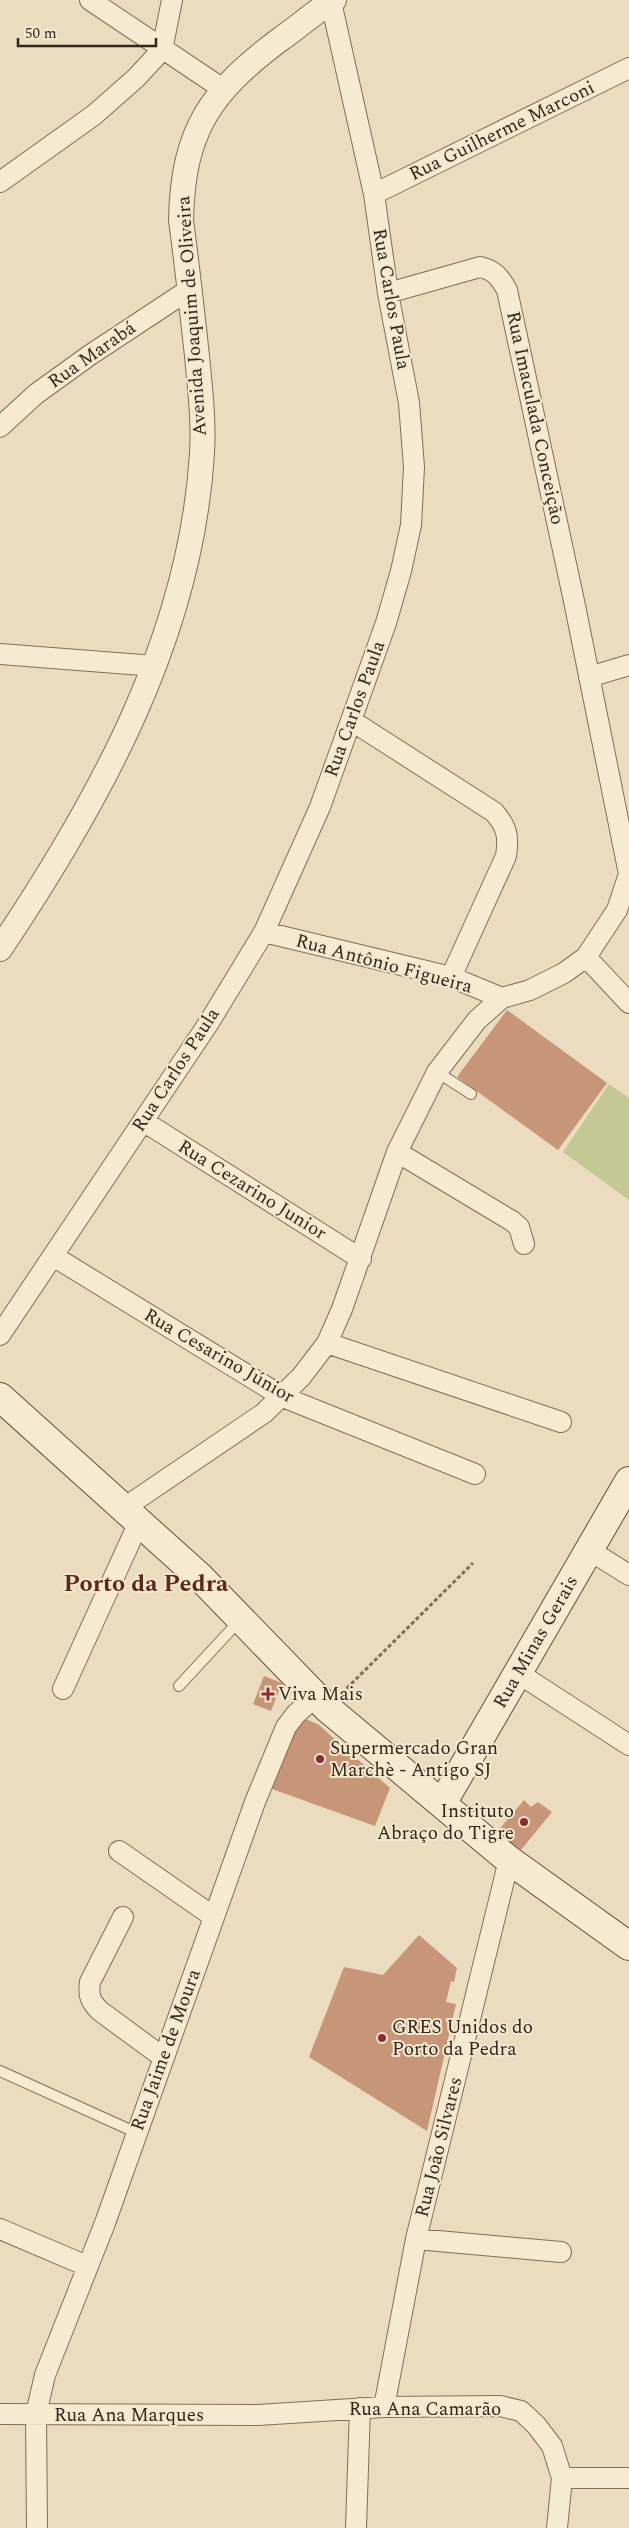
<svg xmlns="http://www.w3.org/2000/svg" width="629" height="2528" font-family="Spectral,serif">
  <rect width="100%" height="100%" fill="#ebdcbf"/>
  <!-- green -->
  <path fill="#c3c894" d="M609 1084 629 1098V1200L563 1152Z"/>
  <!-- building -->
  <path fill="#c79577" d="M507 1010 607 1083 558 1150 457 1077Z
    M264 1676 282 1683 271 1711 253 1704Z
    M306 1719 319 1725 390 1788 375 1826 272 1789 293 1729 299 1722Z
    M524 1800 531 1807 538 1802 552 1812 521 1850 497 1832Z
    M419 1935 457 1968 454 1982 451 1981 446 2002 456 2004 427 2131 309 2057 344 1967 383 1975Z"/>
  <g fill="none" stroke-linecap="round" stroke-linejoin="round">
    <!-- service casing -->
    <g stroke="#826d58" stroke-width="12">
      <path id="service" d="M437 1072 471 1094
        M179 1686 240 1620
        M0 2071 137 2133"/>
    </g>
    <!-- minor casing -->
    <g stroke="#826d58" stroke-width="22">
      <path id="minor" d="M90 0 223 89
        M0 182 94 115 136 78 162 50 172 0
        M374 194 629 68
        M0 427 36 394 90 355 190 289
        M0 654 155 666
        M589 677 629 665
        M352 721 494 812C507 827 509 836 506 856L451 977
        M264 932 451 977 502 998
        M586 957 629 1003
        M143 1121 361 1259
        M397 1152 512 1221 519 1227 524 1244
        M53 1256 283 1397 475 1474
        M0 1335 208 1024 264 932 320 807 386 623 401 571 411 525 414 467 409 403 388 293 374 194 331 2
        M327 1343 561 1422
        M124 1508 264 1413 301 1377 327 1343 342 1309 397 1152 437 1072 477 1020 502 998 530 990 564 973 586 957 617 910 629 874 574 601 507 290C500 278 495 270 480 267L388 293
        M589 1550 629 1575
        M518 1673 629 1745
        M63 1689 139 1522
        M119 1851 214 1917
        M123 1917 90 1982C88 1995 90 2001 100 2011L164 2058
        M0 2229 87 2266
        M416 2239 561 2252
        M384 2407 416 2239 509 1860
        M0 2414 258 2415 384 2407 500 2406 521 2411 536 2425 552 2446 562 2478 557 2528
        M562 2478H629
        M37 2528 36 2414 45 2375 105 2223 255 1802 286 1727 296 1714 315 1697
        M356 2528 360 2408"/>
    </g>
    <!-- tertiary casing -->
    <g stroke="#826d58" stroke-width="26">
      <path id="tertiary" d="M0 949C100 800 191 636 202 453 204 421 200 388 197 356 192 310 187 265 181 220 183 129 211 91 282 38 299 26 316 11 334 0"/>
    </g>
    <!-- secondary casing -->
    <g stroke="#644e3c" stroke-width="30">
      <path id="secondary" d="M0 1397 200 1577 327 1708 509 1860 629 1946
        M443 1802 629 1481"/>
    </g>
    <!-- path -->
    <path stroke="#826d58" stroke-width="3" stroke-dasharray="4 2.5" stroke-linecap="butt" d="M342 1693 473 1563"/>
    <!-- service -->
    <use href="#service" stroke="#f6ead1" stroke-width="10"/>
    <!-- minor -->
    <use href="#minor" stroke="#f6ead1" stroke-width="20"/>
    <!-- tertiary -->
    <use href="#tertiary" stroke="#f6ead1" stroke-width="24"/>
    <!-- secondary -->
    <use href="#secondary" stroke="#f6ead1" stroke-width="28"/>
  </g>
  <!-- markers -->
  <g fill="#8d2c30" stroke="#f3e7ce" stroke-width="2">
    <path d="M265.5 1686.5h5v5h5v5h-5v5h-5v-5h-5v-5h5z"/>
    <circle cx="320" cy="1759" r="5"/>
    <circle cx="524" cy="1822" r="5"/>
    <circle cx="382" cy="2038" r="5"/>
  </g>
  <g text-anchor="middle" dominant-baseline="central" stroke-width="4" stroke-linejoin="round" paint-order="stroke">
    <!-- street labels -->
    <g font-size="19" fill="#32261c" stroke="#f3e7ce">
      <text transform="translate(502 131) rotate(-26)">Rua Guilherme Marconi</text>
      <text transform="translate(391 299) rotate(80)">Rua Carlos Paula</text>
      <text transform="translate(192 316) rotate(-94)">Avenida Joaquim de Oliveira</text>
      <text transform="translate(92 355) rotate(-35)">Rua Marabá</text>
      <text transform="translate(535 418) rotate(78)">Rua Imaculada Conceição</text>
      <text transform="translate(355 709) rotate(-70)">Rua Carlos Paula</text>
      <text transform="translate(384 964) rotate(15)">Rua Antônio Figueira</text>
      <text transform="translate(176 1070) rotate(-57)">Rua Carlos Paula</text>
      <text transform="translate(252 1190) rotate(32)">Rua Cezarino Junior</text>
      <text transform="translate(219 1356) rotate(30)">Rua Cesarino Júnior</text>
      <text transform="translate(536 1642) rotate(-60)">Rua Minas Gerais</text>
      <text transform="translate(166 2050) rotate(-70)">Rua Jaime de Moura</text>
      <text transform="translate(439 2147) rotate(-76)">Rua João Silvares</text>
      <text x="425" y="2409">Rua Ana Camarão</text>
      <text x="129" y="2415">Rua Ana Marques</text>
    </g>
    <!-- poi labels -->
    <g font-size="19" fill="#32261c" stroke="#f3e7ce" text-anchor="start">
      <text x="278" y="1694">Viva Mais</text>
      <text x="330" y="1748">Supermercado Gran<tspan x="330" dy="22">Marchè - Antigo SJ</tspan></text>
      <text x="514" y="1811" text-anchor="end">Instituto<tspan x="514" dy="22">Abraço do Tigre</tspan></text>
      <text x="392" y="2027">GRES Unidos do<tspan x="392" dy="22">Porto da Pedra</tspan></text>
    </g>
    <!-- district labels -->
    <g font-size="24" font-weight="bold" fill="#5c291e" stroke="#f3e7ce">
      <text x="146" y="1584">Porto da Pedra</text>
    </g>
  </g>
  <!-- scale -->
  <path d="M18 38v8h138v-8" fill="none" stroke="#32261c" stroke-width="2.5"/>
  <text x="25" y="38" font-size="15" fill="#32261c" stroke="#f3e7ce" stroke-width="4" paint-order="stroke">50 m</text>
</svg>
